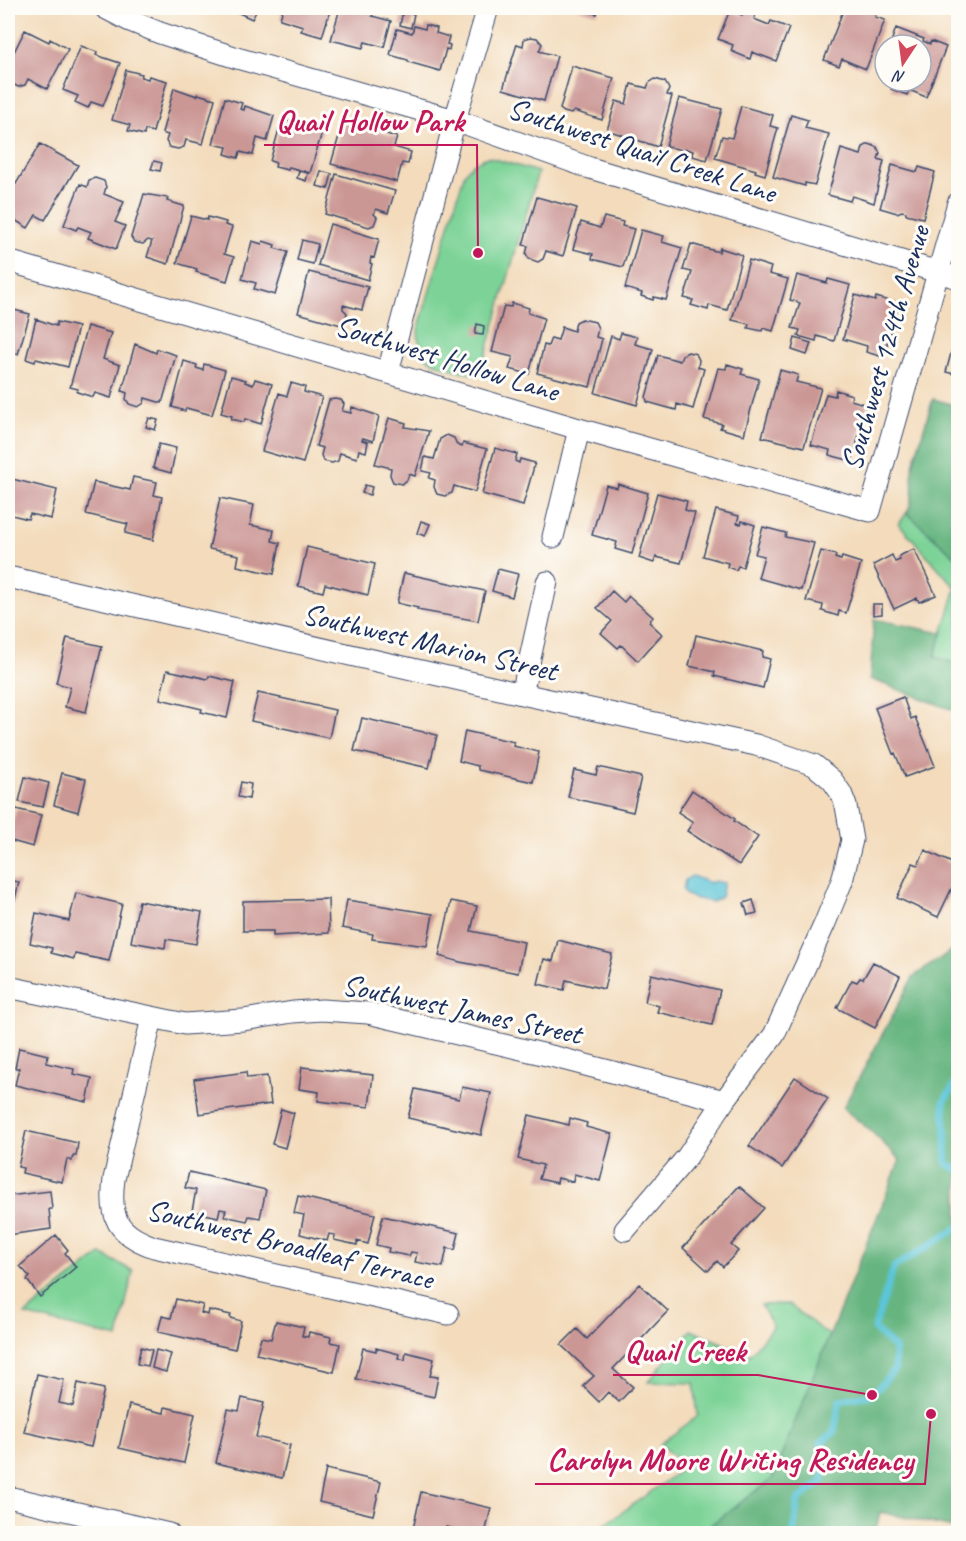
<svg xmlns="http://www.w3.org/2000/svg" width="966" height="1541" font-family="Caveat,sans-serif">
  <rect width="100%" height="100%" fill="#fdfcf7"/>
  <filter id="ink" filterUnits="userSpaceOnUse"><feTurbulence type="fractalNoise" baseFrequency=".0167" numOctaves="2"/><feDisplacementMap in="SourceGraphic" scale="12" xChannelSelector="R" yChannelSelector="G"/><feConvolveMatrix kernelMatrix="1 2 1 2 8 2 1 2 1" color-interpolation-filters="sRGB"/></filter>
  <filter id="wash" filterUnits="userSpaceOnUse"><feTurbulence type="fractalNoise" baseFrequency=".008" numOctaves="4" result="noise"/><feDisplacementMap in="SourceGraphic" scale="24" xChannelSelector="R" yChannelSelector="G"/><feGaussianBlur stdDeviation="1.35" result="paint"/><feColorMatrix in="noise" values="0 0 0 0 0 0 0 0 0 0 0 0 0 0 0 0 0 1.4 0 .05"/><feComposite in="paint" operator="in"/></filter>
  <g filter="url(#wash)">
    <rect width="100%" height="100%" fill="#f3dbbb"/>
    <!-- green -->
    <path fill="#7dd397" stroke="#4c817a" stroke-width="1.5" d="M488 157 538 172 480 376C465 372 436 367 426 357 419 350 418 338 418 330L464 175C469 165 478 160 488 157Z
      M933 399 958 406V664L935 657 956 588 899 524C905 515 913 505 914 494 915 484 912 475 913 465Z
      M101 1254 133 1271 118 1338 25 1315Z
      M788 1304 830 1336 772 1480 700 1533 592 1534 685 1467 660 1444 698 1416 694 1383 648 1382 691 1330 750 1355 773 1326 761 1305Z"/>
    <!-- forest -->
    <path fill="#66b580" stroke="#40726f" stroke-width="1.5" d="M933 399 958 406V559L907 513C917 491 910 485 913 465Z
      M874 619 942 633 935 657 958 664V712L870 679Z
      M958 946V1529L880 1512 875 1533H700L772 1479 900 1160 873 1133 843 1108 913 977Z"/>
    <!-- water -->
    <path fill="#5bc5d7" stroke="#3b7a9a" stroke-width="1.5" d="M692 876 710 883 715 881 724 883 721 897 712 902 693 898 686 895 683 890 685 880Z"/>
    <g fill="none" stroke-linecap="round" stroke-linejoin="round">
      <!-- stream -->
      <path stroke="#5bc5d7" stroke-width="7" d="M958 1080 944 1101 947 1164 958 1169
        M793 1534 798 1500 823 1481 821 1443 834 1432 840 1400 872 1395 895 1369V1349L874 1329 894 1267 958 1228"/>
    </g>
    <g id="blocks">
      <!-- building -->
      <path fill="#cb9795" d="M228 8H258L252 19Z
        M283 8H331L322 37 301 31 303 26 280 19Z
        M340 8H359L373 13 372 16 391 21 384 47 365 42 363 48 331 40Z
        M576 8H599L597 14Z
        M744 8 756 11 754 19 769 25 771 21 789 28 776 61 752 52 750 59 731 51 733 45 718 39 730 10 742 15Z
        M844 8H861L876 13 875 17 885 20 866 69 842 59 839 66 824 60Z
        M403 11 414 14 411 28 400 25Z
        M426 25 437 28 436 33 449 37 447 44 450 45 449 50 446 49 440 71 408 62V60L390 55 397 29 412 33 414 26 425 29Z
        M896 28 924 39 923 41 930 44 931 41 946 47 926 97 909 90 907 95 891 89 893 84 888 81H921V45H890Z
        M25 30 49 42 50 39 68 49 47 89 28 79 25 85 18 87 11 83 9 76 12 71 8 69V64Z
        M531 37 537 38 542 44 539 51 557 56 544 101 503 89 517 44 523 46 524 39Z
        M81 46 97 52 96 55 120 63 103 106 91 102 88 108 75 102 78 96 63 90Z
        M572 66 614 78 602 120 574 111 571 114 564 112 560 109Z
        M126 70 142 74 141 77 148 79 149 76 167 81 153 132 145 130 144 135 128 131 130 125 112 120Z
        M655 79 665 82 669 89 667 95 672 96 658 147 607 130 616 101 626 104 631 84 647 88 649 83Z
        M174 88 197 96 198 94 215 99 203 144 186 140 184 147 178 149 169 147 166 141 168 135 162 133Z
        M225 98 242 103 240 109 244 110 245 106 274 116 267 141 257 138 253 155 240 152 238 158 225 154 227 147 213 144Z
        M679 98 722 109 707 160 692 156 693 151 686 149 685 151 666 146Z
        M741 106 773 115 770 126 778 128 765 175 755 172 756 170 715 158 722 136 732 138Z
        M791 115 808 120 805 128 829 134 815 185 805 183V186L773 177Z
        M282 119 297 124 296 126 302 128 303 124 323 129 310 173 289 167 288 170 275 167 276 163 270 161Z
        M343 122 397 137 394 147 411 152 408 164 402 163 397 182 331 164Z
        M40 144 78 165 45 220 36 215 28 228 8 216V178L16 184Z
        M869 144 877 147 880 153 878 159 884 161 874 203 852 196 850 201 828 195 841 149 861 155 863 147Z
        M154 161 162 163 160 171 151 169Z
        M892 165 917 172 919 167 935 172 923 218 906 214V212L902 211 897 213 880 208Z
        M299 171 308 173 306 181 297 178Z
        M321 171 332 174 328 189 317 186Z
        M336 174 395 191 388 213 376 209 374 214 377 217 374 225 369 227 325 214Z
        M95 178 104 181 106 187 104 194 124 202 115 222 125 226 116 249 88 238 91 232 78 227 76 230 64 225 80 184 87 187 89 180Z
        M144 194 168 198 167 201 184 206 168 264 147 257 152 241 148 240 143 244 134 242 131 237Z
        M537 197 577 208 563 256 546 251 543 259 538 262 529 259 526 254 528 246 523 245Z
        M191 216 207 220 208 217 226 222 225 225 232 227 224 254 234 257 227 281 196 272 197 269 177 263Z
        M604 217 623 222 622 226 634 229 623 267 592 259 593 254 573 249 581 222 600 228Z
        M330 224 379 239 374 258 371 257 370 263 372 264 368 280 318 265Z
        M641 230 664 236 662 242 682 248 666 300 654 297 653 300 641 296 642 293 625 288Z
        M302 240 318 244 313 264 297 260Z
        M252 241 262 244 263 241 275 245 274 248 288 252 275 295 254 289 256 283 242 279Z
        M691 244 719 252 720 248 742 255 727 310 709 305 708 310 691 305 693 300 684 298 692 272 683 270Z
        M749 260 771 267 769 274 788 279 773 331 763 328 762 331 748 328 749 324 732 320Z
        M309 272 368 287 362 310 343 305V309L347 313 345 322 341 325 298 313Z
        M797 275 827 283 828 279 850 285 834 341 817 336 816 341 798 336 800 330 792 328 800 303 790 300Z
        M855 295 875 301 876 297 899 304 883 357 866 352 867 346 843 339Z
        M512 303 529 308 528 313 544 318 529 374 509 369 513 357 492 352 504 306 511 307Z
        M10 309 30 314 18 354 8 351V314Z
        M36 319 56 326 57 322 78 327 68 367 36 359 35 362 26 359Z
        M582 319 595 322 598 328 596 337 602 339 590 387 537 373 544 345 548 346 551 338 558 340 562 327 574 331 576 322Z
        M477 324 484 326 483 335 475 334Z
        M87 326 111 333 103 359 120 365 111 398 95 393 93 397 77 392 78 389 70 387Z
        M958 327V375L946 372Z
        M621 333 637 337 635 344 653 349 637 405 595 393 611 336 619 339Z
        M795 338 811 343 807 355 792 350Z
        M135 344 156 353 157 349 176 355 162 403 145 398 144 403 138 407 129 404 126 399 127 393 122 391Z
        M688 352 696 354 699 360 698 367 704 369 693 409 677 404 676 410 647 402 646 397 658 355 680 361 682 355Z
        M184 361 197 365 196 368 203 370 204 364 225 370 212 415 186 408 185 411 172 407Z
        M727 364 743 369 741 374 759 379 744 435 720 428 722 424 704 419 718 368 726 369Z
        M780 370 798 375 796 382 821 388 804 447 762 437Z
        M231 376 246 380 245 382 253 385 255 379 272 384 261 424 245 419 244 422 231 419 232 416 221 413Z
        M291 383 305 387 304 392 322 397 303 463 262 451 279 393 287 396Z
        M836 390 852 395 851 400 867 405 852 461 829 455 830 450 811 445 826 394 835 396Z
        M335 399 341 400 344 404 342 411 351 413 352 407 379 416 373 441 363 438 362 440 368 442 366 452 359 450 357 458 340 453 338 461 332 463 323 461 321 455 323 448 316 446 329 400Z
        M149 418 158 420 155 430 146 427Z
        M389 418 406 423 405 427 429 431 415 476 409 474 407 480 402 484 393 482 390 475 391 468 375 464Z
        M447 435 454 438 457 445 462 447 463 443 487 449 475 492 454 486 452 493 445 496 437 494 434 487 435 480 429 478 431 473 422 471 425 457 434 459 440 439Z
        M159 444 176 448 171 473 153 468Z
        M495 448 517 454 515 461 519 463 520 459 535 463 523 505 482 494Z
        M133 477 157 482 154 495 162 497 153 540 125 533 128 524 86 514 94 482 130 490Z
        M8 478 57 490 51 519 30 514 28 519 8 514Z
        M618 484 648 493 632 554 615 549 617 542 592 535 606 485 617 488Z
        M365 485 372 487 370 495 362 493Z
        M657 493 687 501 685 510 695 513 681 563 656 557 654 563 639 558Z
        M220 498 254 505 250 525 274 530 272 541 280 543 274 574 237 566 239 555 209 549Z
        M716 510 739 516 737 523 741 524 742 521 755 525 743 567 738 566 736 570 727 567 728 563 703 556Z
        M421 521 430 524 425 536 417 533Z
        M763 527 786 533 785 537 814 543 801 590 758 578 764 556 755 554Z
        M307 547 375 564 368 595 325 584 323 592 298 586Z
        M914 549 936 595 919 602 917 598 894 609 873 565 892 555 895 562 900 560 899 556Z
        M821 551 836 555 835 558 841 560 842 557 861 563 846 613 839 611 838 616 822 611 823 605 806 601Z
        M498 569 518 574 512 597 492 591Z
        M404 573 485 591 478 621 417 610 418 608 397 603Z
        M612 591 624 602 629 596 653 617 649 622 662 634 638 661 621 645 618 648 601 633 612 621 597 608Z
        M873 604H882V614L873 615Z
        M696 635 763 651 762 657 770 659 763 688 714 676 715 672 689 666Z
        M67 638 102 646 86 712 65 707 70 687 56 683Z
        M167 670 208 679 209 676 235 682 227 718 201 712 202 709 160 699Z
        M258 693 335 710 329 738 251 721Z
        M903 697 911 719 915 717 935 766 905 777 895 753 893 754 875 708Z
        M362 718 437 735 429 768 354 751Z
        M465 731 514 742 513 746 539 752 533 782 478 770V766L459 761Z
        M598 767 641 777 633 812 568 797 574 770 596 775Z
        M62 773 86 779 78 812 54 805Z
        M25 777 49 783 43 807 19 802Z
        M241 782 251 784 249 799 238 797Z
        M692 790 735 819 734 821 758 837 739 865 687 831 693 822 678 812Z
        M16 809 41 815 33 847 8 840Z
        M925 850 958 866V875L938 917 897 898 913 863 918 865Z
        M8 880 19 882 14 903 11 902 8 914Z
        M76 893 122 904 109 961 75 954 74 959 51 953 52 948 30 943 36 913 69 921Z
        M328 899 329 933 273 936V931H243V901Z
        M347 900 433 914 427 946 372 939 373 934 342 928Z
        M753 900 757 913 748 915 744 903Z
        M139 901 202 912 196 944 166 939 165 948 131 942Z
        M451 901 477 906 471 931 524 942 518 973 460 962 439 956Z
        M558 940 612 954 604 989 566 980 564 990 538 984 544 959 553 961Z
        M873 962 900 976 875 1028 837 1008 852 980 857 982 860 978 863 979Z
        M651 974 720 990 712 1025 657 1012 659 1006 645 1002Z
        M19 1048 48 1055 46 1063 74 1069 73 1074 92 1078 87 1102 15 1085 19 1068H15Z
        M302 1067 373 1075 369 1107 318 1101 319 1092 299 1089Z
        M246 1072 247 1078 267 1076 271 1104 199 1114 194 1079Z
        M795 1077 828 1099 782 1168 749 1146Z
        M462 1087 491 1093 481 1135 408 1118 415 1089 459 1099Z
        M281 1109 294 1113 285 1148 272 1144Z
        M529 1115 569 1125 570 1118 587 1123 586 1127 612 1134 600 1181 574 1174 573 1182 558 1178 557 1183 539 1179 543 1165 518 1159Z
        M26 1131 78 1143 76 1156H73L72 1161 67 1159 62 1182 22 1173 23 1168 18 1167Z
        M189 1172 266 1190 260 1218 249 1216 247 1221 224 1216 226 1210 220 1209 218 1217 192 1211 196 1190 185 1188Z
        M739 1186 764 1208 731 1245 738 1251 723 1267 717 1261 708 1271 683 1248Z
        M50 1191 52 1209H49L51 1229 8 1235V1196Z
        M298 1196 375 1214 368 1244 357 1241V1245L334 1240 335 1235 329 1234 327 1241 300 1234 304 1215 294 1213Z
        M383 1216 459 1233 455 1250 447 1248 443 1267 415 1262 417 1253 411 1252 409 1256 388 1252 389 1248 376 1245Z
        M56 1235 68 1250 65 1253 76 1267 40 1297 27 1280 30 1277 20 1266Z
        M639 1284 668 1311 613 1369 633 1387 619 1402 608 1392 599 1402 583 1386 594 1376 561 1345 577 1329 587 1339Z
        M176 1299 203 1305 201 1313 208 1315 209 1310 231 1315 230 1318 241 1321 235 1349 158 1332 162 1316 171 1318Z
        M276 1321 304 1327 302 1336 308 1337 309 1332 331 1337 330 1342 340 1344 334 1372 256 1354 261 1337 271 1339Z
        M141 1347 152 1350 148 1366 137 1364Z
        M363 1348 376 1351V1348L399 1354 398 1358 405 1360 406 1352 434 1359 430 1376 438 1377 434 1397 356 1379Z
        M156 1350 171 1354 166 1372 152 1368Z
        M37 1374 64 1380 59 1403 73 1406 78 1383 104 1389 91 1447 24 1432Z
        M242 1398 264 1403 256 1437 290 1445 282 1478 216 1463 228 1409 239 1411Z
        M129 1405 164 1413 165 1407 195 1414 184 1463 119 1448Z
        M326 1469 381 1482 373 1515 319 1502Z
        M421 1492 491 1508 485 1534H475L446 1527 444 1534H412Z"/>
    </g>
  </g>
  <g filter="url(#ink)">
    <use href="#blocks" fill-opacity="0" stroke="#3b496c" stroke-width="1.5"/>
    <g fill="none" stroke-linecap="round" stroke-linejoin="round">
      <!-- minor casing -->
      <g stroke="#3b496c" stroke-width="23">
        <path id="minor" d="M105 8 128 20 160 33 237 58 455 120 590 168 958 278
          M8 261 579 429 870 511 958 203
          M388 372 455 120 488 8
          M553 537 579 429
          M8 577 522 694 756 745 814 765 832 780 841 793 846 806 852 840 842 881 825 923 774 1035 724 1101 687 1157 625 1230
          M522 694 547 582
          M8 987 185 1024 243 1020 293 1012 322 1010 368 1013 555 1057 724 1101
          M152 1018 114 1179C109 1218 117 1234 154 1247L448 1314
          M8 1497 169 1534"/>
      </g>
      <!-- minor -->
      <use href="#minor" stroke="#fff" stroke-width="21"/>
    </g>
  </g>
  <g text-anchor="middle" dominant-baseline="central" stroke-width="6" stroke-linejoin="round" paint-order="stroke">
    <!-- street labels -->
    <g font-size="30" fill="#1b2f5e" stroke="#fdfcf7">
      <text transform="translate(642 150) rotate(18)">Southwest Quail Creek Lane</text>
      <text transform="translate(885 348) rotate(-74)">Southwest 124th Avenue</text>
      <text transform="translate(447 358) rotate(17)">Southwest Hollow Lane</text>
      <text transform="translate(430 642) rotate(13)">Southwest Marion Street</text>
      <text transform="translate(462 1009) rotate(12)">Southwest James Street</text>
      <text transform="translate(290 1244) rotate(14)">Southwest Broadleaf Terrace</text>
    </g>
  </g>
  <!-- callouts -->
  <path fill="none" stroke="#c2185b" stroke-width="2" d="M478 253L477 145H264M872 1395L758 1375H613M931 1414L925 1484H535"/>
  <g fill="#c2185b" stroke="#fdfcf7" stroke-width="2">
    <circle cx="478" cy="253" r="6"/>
    <circle cx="872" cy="1395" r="6"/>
    <circle cx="931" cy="1414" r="6"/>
  </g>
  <g font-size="32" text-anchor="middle" font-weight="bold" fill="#c2185b" stroke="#fdfcf7" stroke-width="6" stroke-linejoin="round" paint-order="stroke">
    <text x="370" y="131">Quail Hollow Park</text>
    <text x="685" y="1361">Quail Creek</text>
    <text x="730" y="1470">Carolyn Moore Writing Residency</text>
  </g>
  <!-- margin -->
  <rect width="966" height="1541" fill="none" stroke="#fdfcf7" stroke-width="30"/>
  <!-- north arrow -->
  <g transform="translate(903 63) rotate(193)"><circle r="28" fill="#fdfcf7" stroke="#a3aaba" stroke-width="1.5"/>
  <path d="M0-4.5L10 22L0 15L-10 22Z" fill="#d1495b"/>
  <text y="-9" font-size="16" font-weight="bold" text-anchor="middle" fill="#1b2f5e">N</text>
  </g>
</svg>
